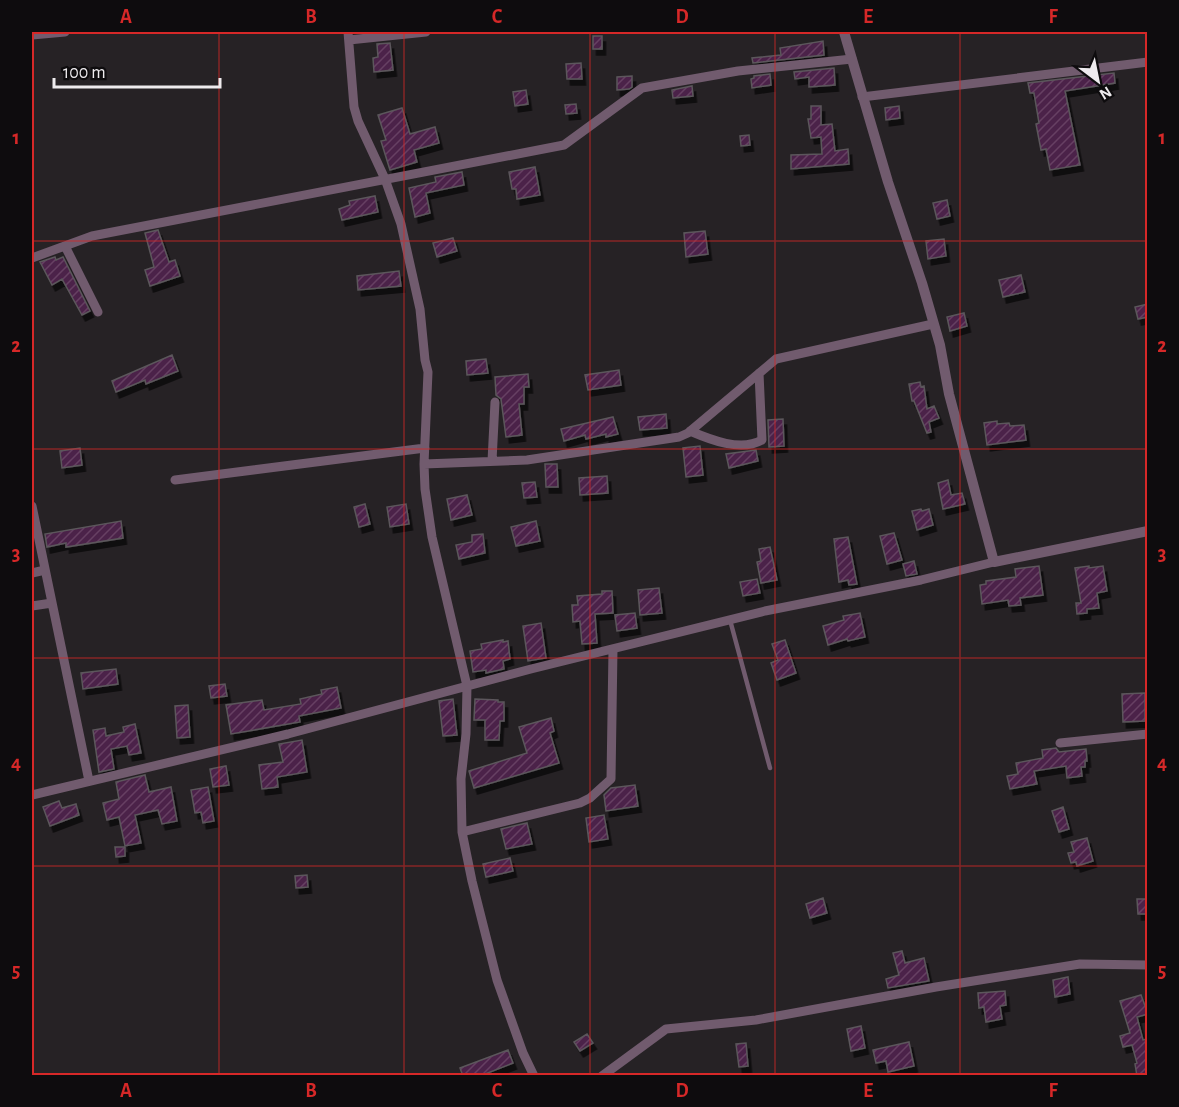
<svg xmlns="http://www.w3.org/2000/svg" width="1179" height="1107" font-family="'Alegreya Sans',sans-serif">
  <defs>
    <pattern id="building-hatch" width="6" height="6" patternUnits="userSpaceOnUse" patternTransform="scale(1.5)"><rect width="6" height="6" fill="#4c2149"/><path d="M-1 1l2-2M0 6l6-6M5 7l2-2" fill="none" stroke="#664164"/></pattern>
    <filter id="shadow"><feDropShadow dx="3.5" dy="6" stdDeviation="0" flood-color="#0009"/></filter>
  </defs>
  <rect width="100%" height="100%" fill="#262225"/>
  <!-- building -->
  <path fill="url(#building-hatch)" stroke="#5b575b" stroke-width="1.5" filter="url(#shadow)" d="M593 36H602V49H593Z
    M823 41 824 55 753 63 752 58 781 55 780 48Z
    M390 43 393 70 374 72 373 58 378 57 377 44Z
    M581 63 582 79H567L566 64Z
    M834 68 835 85 809 87V77L795 79 794 72Z
    M1114 73 1115 83 1065 91 1080 165 1050 170 1046 149 1041 150 1036 124 1039 123 1034 93H1030L1028 83Z
    M770 74 771 85 752 88 751 79 754 78V76Z
    M632 76V87L629 89 617 90V77Z
    M692 86 693 96 673 98 672 90Z
    M526 90 528 104 515 106 513 92Z
    M576 104 577 113 566 114 565 105Z
    M811 106H821V125L832 124 835 151 848 149 849 164 791 169V155L822 154 821 137 811 138 808 119H811Z
    M899 106 900 118 886 120 885 108Z
    M402 108 410 134 435 127 439 143 414 150 417 162 390 170 381 141 386 140 378 115Z
    M749 135 750 145 741 146 740 136Z
    M535 167 540 195 517 199 516 189H512L509 172Z
    M462 172 464 185 426 193 430 213 415 217 409 188 436 182 435 177Z
    M375 196 378 212 342 220 339 209 350 205 349 201Z
    M947 200 950 216 937 219 933 203Z
    M158 230 169 262 175 260 180 276 150 286 145 270 154 267 145 233Z
    M705 231 708 254 686 257 684 233Z
    M453 238 457 251 437 257 433 243Z
    M944 239 946 256 928 259 926 241Z
    M55 257 56 260 63 257 90 311 82 315 62 279 52 285 40 262Z
    M399 271 401 286 358 290 357 276Z
    M1021 275 1025 292 1003 297 999 280Z
    M1148 304V317L1138 319 1135 307Z
    M964 313 967 326 950 331 947 317Z
    M172 355 178 371 146 384 145 380 116 392 112 381Z
    M486 359 488 373 467 375 466 361Z
    M619 370 621 385 588 390 585 375Z
    M528 374 529 387H524V404H519L522 435 506 437 501 399 496 395 495 377Z
    M920 382 921 387 924 386 927 409 934 406 939 418 929 422 931 432 927 433 914 401H912L909 384Z
    M666 414 667 428 640 430 638 417Z
    M613 417 618 434 606 437V434L586 439 585 435 564 441 561 429Z
    M783 419 784 446 769 447 768 420Z
    M997 421V424L1009 423 1010 426 1024 425 1026 440 987 445 984 423Z
    M700 446 703 475 686 477 683 448Z
    M80 448 82 465 62 468 60 451Z
    M756 450 758 461 729 468 726 454Z
    M545 464H557L558 487H546Z
    M607 476 608 493 580 495 579 478Z
    M948 480 951 495 962 493 965 504 943 509 938 483Z
    M535 482 537 497 524 498 522 483Z
    M467 495 472 515 451 520 447 499Z
    M365 504 370 524 359 527 354 507Z
    M406 504 409 524 390 527 387 507Z
    M921 509 922 511 929 509 933 525 917 530 912 511Z
    M121 521 123 538 66 547V543L47 547 45 534Z
    M536 521 540 541 516 546 511 527Z
    M894 533 902 560 887 564 880 536Z
    M483 534 485 553 459 559 456 545 472 542V535Z
    M848 537 857 584 849 585 848 580 839 582 834 539Z
    M770 547 777 580 761 583 757 562 761 561 759 549Z
    M914 561 917 574 906 576 903 564Z
    M1039 566 1043 595 1020 598 1021 605 1009 606 1008 600 982 604 980 585 986 584V581L1016 577 1015 569Z
    M1089 566V568L1103 566 1107 591 1097 593 1099 608 1087 609V613L1077 614 1076 603H1081L1075 568Z
    M757 579 760 593 743 596 740 582Z
    M659 588 662 613 640 615 638 590Z
    M602 591H612L613 613 595 614 597 643 582 644 580 621 573 622 572 605H578L577 596 602 594Z
    M635 613 637 628 617 631 615 615Z
    M860 613 865 637 848 641 847 639 828 645 823 626 844 620 843 616Z
    M541 623 546 658 528 661 523 626Z
    M503 640V642L508 641 510 659 503 661 504 669 486 673V670L473 672 470 651 482 649 481 644Z
    M785 640 796 673 777 680 771 663 778 660 772 644Z
    M116 669 118 684 83 689 81 673Z
    M225 684 227 696 211 698 209 686Z
    M337 687 341 708 299 716 300 722 231 734 226 705 262 700 264 710 301 704 300 699 322 694 321 690Z
    M1145 693V721L1123 722 1122 694Z
    M453 699 457 735 443 736 439 701Z
    M475 699 498 700V702H504V721H500L499 740H485V720H474Z
    M188 705 190 737 177 738 175 706Z
    M551 718 554 731 550 733 559 763 474 788 469 771 527 753 519 727Z
    M135 724 141 753 129 755 127 746 111 749 114 769 99 772 93 730 105 728 106 736 124 732 123 727Z
    M302 740 307 772 277 777 278 787 262 789 259 765 283 762 279 744Z
    M1056 748 1059 752 1086 749 1087 761H1085V767H1081L1082 776 1067 778 1066 766 1034 771 1037 784 1010 789 1007 776 1018 774 1016 763 1043 758 1042 750Z
    M226 766 229 785 213 787 210 769Z
    M145 775 149 792 171 787 177 821 162 824 158 810 135 815 141 843 125 846 119 817 107 820 103 803 119 799 116 782Z
    M635 785 638 806 606 811 604 795 611 788Z
    M208 787 214 821 203 823 201 812 195 813 191 790Z
    M59 801 62 808 76 804 79 815 50 826 43 807Z
    M1063 807 1069 829 1059 832 1052 811Z
    M604 815 608 839 589 842 586 818Z
    M527 823 532 844 506 849 501 829Z
    M1087 838 1093 861 1077 866 1076 862 1071 863 1068 853 1074 852 1071 842Z
    M115 847H125V856L116 857Z
    M510 858 513 871 486 877 483 864Z
    M307 875 308 887 296 888 295 876Z
    M823 898 827 913 810 918 806 904Z
    M1137 899H1148V914H1138Z
    M902 951 905 963 924 958 929 981 888 988 886 979 899 975 893 953Z
    M1068 977 1070 994 1055 997 1053 980Z
    M1005 991 1006 1005 1000 1006 1002 1019 986 1022 984 1007 979 1008 978 993Z
    M1141 995 1148 1014 1137 1017 1143 1040 1148 1039V1076H1137L1135 1064 1137 1063 1132 1045 1123 1047 1120 1036 1130 1033 1120 1001Z
    M861 1026 865 1048 851 1051 847 1029Z
    M587 1034 593 1043 580 1051 574 1042Z
    M909 1042 914 1066 888 1072 886 1061 876 1063 873 1050Z
    M746 1043 748 1066 739 1067 736 1044Z
    M508 1050 513 1063 480 1076H463L460 1068Z"/>
  <g fill="none" stroke-linecap="round" stroke-linejoin="round">
    <!-- service -->
    <path stroke="#715b6e" stroke-width="4.5" d="M730 620 770 768"/>
    <!-- minor -->
    <path stroke="#715b6e" stroke-width="9" d="M348 32 354 107 358 121 385 179 401 224 420 309 425 360 428 372 424 464 425 489 432 537 467 686 466 734 461 779 462 832 472 881 497 980 523 1053 534 1076
      M32 35 65 32
      M349 40 426 32
      M862 97 1148 62
      M65 246 98 312
      M32 258 92 236 564 145 642 88 738 71 852 59
      M690 431C711 440 741 452 762 440L759 373
      M492 461 495 402
      M424 464 527 460 679 437 688 433 776 359 933 324
      M175 480 425 448
      M32 506 89 781
      M32 573 45 570
      M32 606 52 603
      M1060 743 1148 734
      M32 795 288 734 531 669 765 611 921 580 994 562
      M462 832 580 803 590 798 611 779 613 649
      M602 1076 666 1029 756 1020 936 987 1080 964 1148 965"/>
    <!-- tertiary -->
    <path stroke="#715b6e" stroke-width="10" d="M844 32 888 182 922 283 940 345 949 394 994 562 1148 531"/>
  </g>
  <!-- grid -->
  <path fill="none" stroke="#d62828" stroke-width="1.5" stroke-opacity="0.55" d="M219 32V1076M404 32V1076M590 32V1076M775 32V1076M960 32V1076M32 241H1148M32 449H1148M32 658H1148M32 866H1148"/>
  <!-- border -->
  <rect width="1179" height="1107" fill="none" stroke="#0e0c0e" stroke-width="66"/>
  <!-- north arrow -->
  <g transform="translate(1098 81) rotate(148)" stroke="#0e0c0e" stroke-width="4.5" paint-order="stroke">
  <path d="M0-4.5L10 22L0 15L-10 22Z" fill="#eeebee"/>
  <text y="-9" font-size="16" font-weight="bold" text-anchor="middle" fill="#eeebee">N</text>
  </g>
  <!-- scale -->
  <path d="M54 78v9h166v-9" fill="none" stroke="#eeebee" stroke-width="3"/>
  <text x="63" y="78" font-size="18" fill="#eeebee" stroke="#0e0c0e" stroke-width="4.5" paint-order="stroke">100 m</text>
  <rect x="33" y="33" width="1113" height="1041" fill="none" stroke="#d62828" stroke-width="2"/>
  <g font-size="20" text-anchor="middle" font-weight="bold" fill="#d62828">
    <text x="126" y="23">A</text>
    <text x="311" y="23">B</text>
    <text x="497" y="23">C</text>
    <text x="682" y="23">D</text>
    <text x="868" y="23">E</text>
    <text x="1053" y="23">F</text>
    <text x="16" y="144">1</text>
    <text x="1162" y="144">1</text>
    <text x="16" y="352">2</text>
    <text x="1162" y="352">2</text>
    <text x="16" y="560">3</text>
    <text x="1162" y="560">3</text>
    <text x="16" y="769">4</text>
    <text x="1162" y="769">4</text>
    <text x="16" y="977">5</text>
    <text x="1162" y="977">5</text>
    <text x="126" y="1097">A</text>
    <text x="311" y="1097">B</text>
    <text x="497" y="1097">C</text>
    <text x="682" y="1097">D</text>
    <text x="868" y="1097">E</text>
    <text x="1053" y="1097">F</text>
  </g>
</svg>
